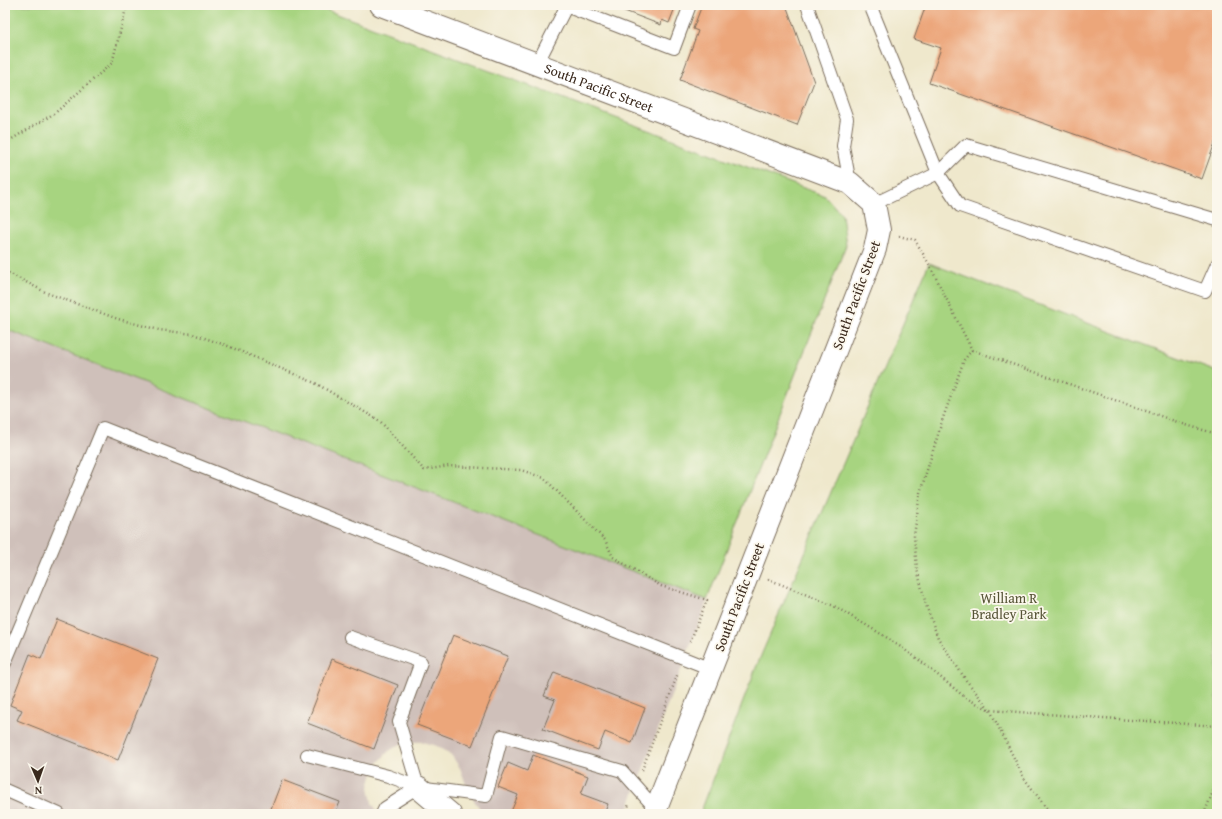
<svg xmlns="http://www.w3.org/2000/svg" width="1222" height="819" font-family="'Gentium Book Plus',serif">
  <rect width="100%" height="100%" fill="#fbf7ec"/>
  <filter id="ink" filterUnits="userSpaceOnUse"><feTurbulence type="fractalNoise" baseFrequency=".025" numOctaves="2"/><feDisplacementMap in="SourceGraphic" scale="8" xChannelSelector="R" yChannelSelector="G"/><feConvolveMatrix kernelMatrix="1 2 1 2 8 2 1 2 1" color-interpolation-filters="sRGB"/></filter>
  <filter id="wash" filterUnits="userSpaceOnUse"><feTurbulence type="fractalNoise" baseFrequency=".012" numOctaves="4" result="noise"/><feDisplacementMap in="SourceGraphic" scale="16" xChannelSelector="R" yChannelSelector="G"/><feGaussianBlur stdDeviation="0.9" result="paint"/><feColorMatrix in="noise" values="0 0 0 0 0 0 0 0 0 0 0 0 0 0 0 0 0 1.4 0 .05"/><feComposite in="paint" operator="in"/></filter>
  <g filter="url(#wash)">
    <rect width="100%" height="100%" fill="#efe8cc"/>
    <!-- industrial -->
    <path fill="#cfc0ba" d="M5 328 393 475 709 596 626 814H484L470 795 460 768 452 756 437 746 422 742H404L389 751 375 766 369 787 372 803 379 814H5Z"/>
    <!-- green -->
    <path fill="#a7d480" stroke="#717f4f" d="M5 5H313L825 196 842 215 846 245 707 600 5 329Z
      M929 263 1217 372V814H700L757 665Z"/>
    <g id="blocks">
      <!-- building -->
      <path fill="#eca67a" d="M609 5H676L669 23 662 20 661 25Z
        M702 5H786L814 82 797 125 680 80 698 31 693 29Z
        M926 5H1217V137L1202 179 929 83 941 48 914 39Z
        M57 619 158 659 118 760 17 720 22 710 10 705 30 654 41 659Z
        M453 635 508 656 472 746 417 725Z
        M332 659 398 685 374 749 307 723Z
        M554 672 645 708 632 743 605 732 598 750 543 729 555 700 544 696Z
        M533 755 588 776 581 794 608 804 604 814H510L518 795 498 787 508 763 527 771Z
        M282 780 340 802 335 814H269Z"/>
    </g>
  </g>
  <g filter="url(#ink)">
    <use href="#blocks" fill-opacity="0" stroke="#7a6c5b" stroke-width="1"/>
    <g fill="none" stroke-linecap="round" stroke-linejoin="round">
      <!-- lane casing -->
      <g stroke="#7a6c5b" stroke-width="14">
        <path id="lane" d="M563 5 674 48 690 5
          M807 5 847 119 843 146 850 183
          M870 5 938 173 874 204
          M537 64 567 5
          M1217 220 966 145 938 173 960 206 1205 291 1217 264
          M350 637 421 662 399 722 418 787
          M5 663 103 428 711 669
          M307 755 388 776 418 787 486 796 502 736 622 771 656 809
          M5 790 59 814
          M382 814 385 808 418 787"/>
      </g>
      <!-- street casing -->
      <g stroke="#7a6c5b" stroke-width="24">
        <path id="street" d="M418 787 450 814"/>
      </g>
      <!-- secondary casing -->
      <g stroke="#7a6c5b" stroke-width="24">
        <g id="secondary">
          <path id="s1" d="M381 5 850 183 874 204 879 230 875 249 654 814"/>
        </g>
      </g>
      <!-- path -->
      <path stroke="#7a6c5b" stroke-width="2.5" stroke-dasharray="1 3" stroke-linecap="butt" d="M5 142 12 139 55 113 112 63 127 5
        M899 236 915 240 929 264 972 350 1186 425 1217 434
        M5 271 47 293 118 319 159 330 193 334 228 346 315 383 380 421 424 470 449 466 521 470 544 478 605 540 613 557 661 586 707 600 690 642
        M972 350 964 360 944 415 920 493 914 536 917 569 926 605 938 638 966 680 990 710 1217 726
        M768 579 834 606 886 637 918 659 966 698 990 710 1024 778 1051 814
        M642 770 678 673
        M626 814 629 804
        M1204 814 1217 782"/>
      <!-- lane -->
      <use href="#lane" stroke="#fff" stroke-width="12"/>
      <!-- street -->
      <use href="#street" stroke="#fff" stroke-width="22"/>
      <!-- secondary -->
      <use href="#secondary" stroke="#fff" stroke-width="22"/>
    </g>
  </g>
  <g text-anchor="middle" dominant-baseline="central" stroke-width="3.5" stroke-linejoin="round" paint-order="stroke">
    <!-- street labels -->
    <g font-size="14" fill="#3b2a1e" stroke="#fbf7ec">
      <text stroke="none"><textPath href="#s1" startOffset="233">South Pacific Street</textPath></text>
      <text transform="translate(856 295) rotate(-70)">South Pacific Street</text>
      <text transform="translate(739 597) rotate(-69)">South Pacific Street</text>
    </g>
    <!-- park labels -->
    <g font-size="14" fill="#565436" stroke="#fbf7ec">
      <text x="1009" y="598">William R<tspan x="1009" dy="16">Bradley Park</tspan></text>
    </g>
  </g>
  <!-- margin -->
  <rect width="1222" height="819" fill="none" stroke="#fbf7ec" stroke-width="20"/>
  <!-- north arrow -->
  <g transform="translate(38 781) rotate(178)" stroke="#fbf7ec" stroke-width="3" paint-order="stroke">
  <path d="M0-3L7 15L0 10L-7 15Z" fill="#3b2a1e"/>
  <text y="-6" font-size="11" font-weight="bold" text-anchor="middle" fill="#3b2a1e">N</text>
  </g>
</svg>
